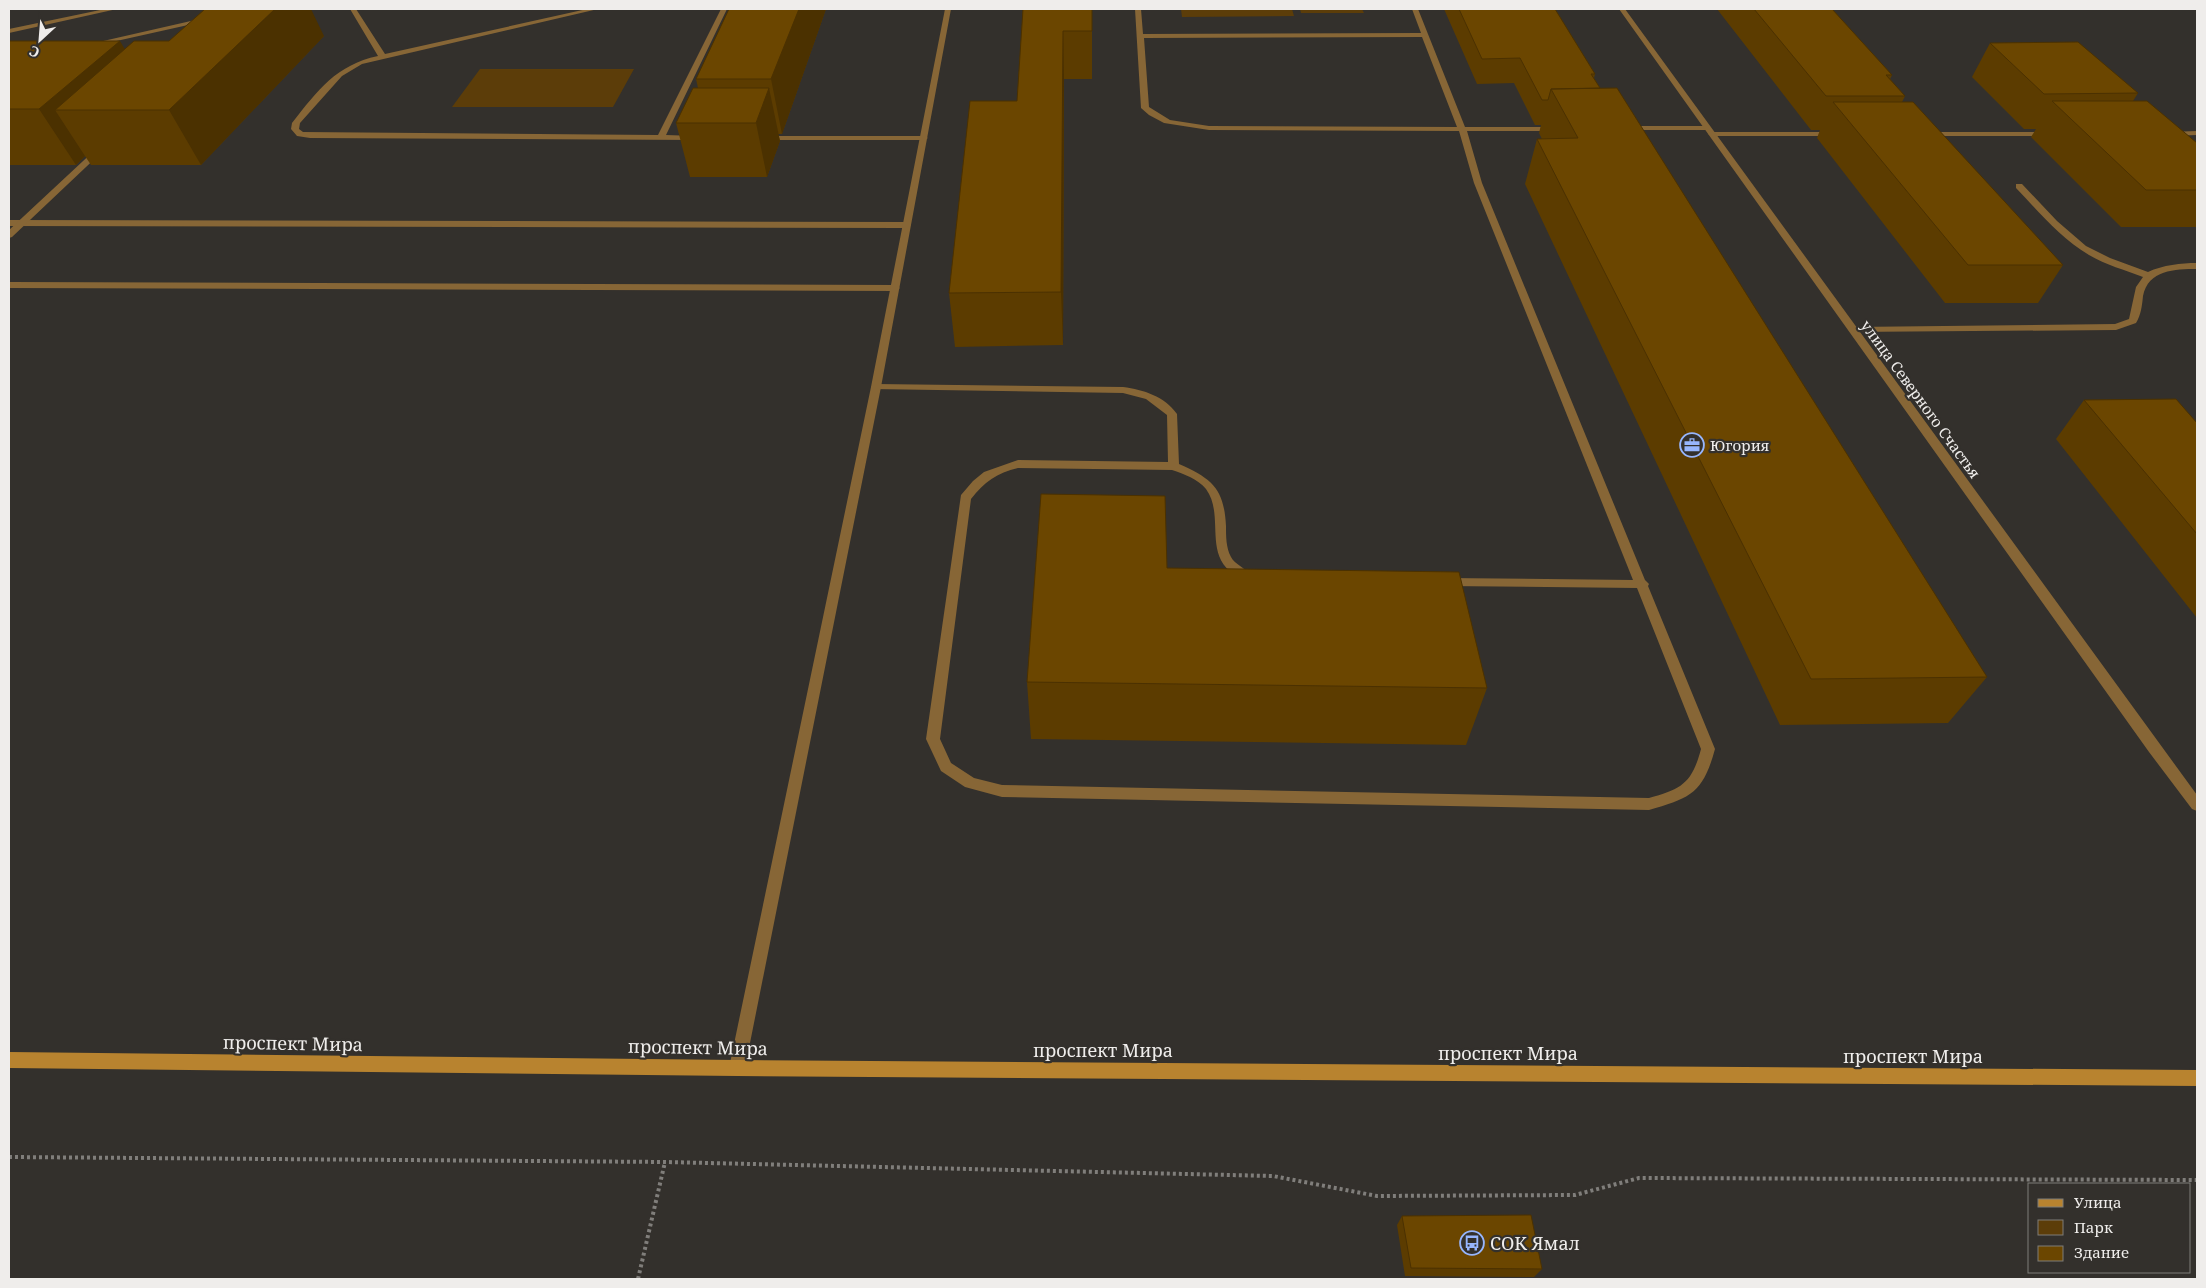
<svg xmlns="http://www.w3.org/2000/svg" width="2206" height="1288" font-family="'Noto Serif',serif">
  <rect width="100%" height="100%" fill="#33302c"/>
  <!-- green -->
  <path fill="#5c3d09" d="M1181 9H1292L1294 16 1182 17Z
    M1300 9H1362L1364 13H1301Z
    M480 69H634L613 107H452Z"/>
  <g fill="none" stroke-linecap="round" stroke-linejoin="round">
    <!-- path -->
    <path stroke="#807e7b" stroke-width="4" stroke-dasharray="3 3" stroke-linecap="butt" d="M9 1157 665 1162 1273 1176 1377 1196 1575 1195 1639 1178 2197 1180
      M638 1279 665 1162"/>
    <!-- service -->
    <path fill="#876636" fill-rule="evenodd" d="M350 9H356L385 54 587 9H598L362 64 342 76 300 123 299 129 303 132 658 135 721 9H727L666 135 696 136H699V140L310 138 297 136 291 129 292 123C318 90 336 65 378 56Z
      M1135 9H1141L1143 34 1421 33 1412 9H1418L1465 127H1560L1561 129 1557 131H1467L1482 183 1645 580 1649 584 1648 586 1715 749C1703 793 1691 798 1649 810L1002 797 965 787 941 771 926 739 961 495 973 481 984 472 1018 460 1168 462 1167 415 1146 399 1123 393 872 389 871 387 876 384 1123 387C1144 390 1164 396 1177 414L1179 464C1213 479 1224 489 1226 526 1226 536 1226 548 1231 557 1235 565 1245 567 1250 575L1248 578C1242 580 1239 578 1234 574 1203 554 1225 515 1206 489 1198 479 1184 474 1172 470L1018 468C997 473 984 482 971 499L940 739 951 763 974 778 1002 785 1649 798C1682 789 1692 783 1701 749L1637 588 1445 586 1439 582 1445 578 1633 580 1474 183 1459 131 1209 130 1164 123 1149 115 1141 108ZM1422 37 1457 127 1209 126 1170 120 1149 107 1144 38Z
      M204 18 206 19V21L94 46 90 44Z
      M1624 126H1707L1711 128 1707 130H1627L1623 128Z
      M2197 131V135L2170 136 2166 134 2170 132Z
      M1709 132H1835L1839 134 1835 136H1712L1708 134Z
      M1924 132H2050L2054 134 2050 136H1927L1923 134Z
      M761 136H924L928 138 924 140H761Z
      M2016 184H2022L2057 221 2086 246 2110 258 2148 272C2163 265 2181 263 2197 263V269C2175 269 2148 270 2143 296 2142 306 2141 315 2136 323L2116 330 1850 332V328L1853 327 2115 324 2129 319 2136 287 2143 277C2125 270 2106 265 2089 255 2060 238 2039 212 2016 188Z
      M9 220 907 222 911 225 907 228 9 226Z
      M9 282 895 285 900 288 895 291 9 288Z"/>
    <!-- minor -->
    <path fill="#876636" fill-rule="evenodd" d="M105 9H117L9 33V29Z
      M945 9H951L881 387 745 1068 743 1074 737 1076 731 1074 729 1068 871 387Z
      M1619 9H1625L2197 795V811L2192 809 2149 752Z
      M97 148 104 150 12 237 9 238V230Z"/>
    <!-- secondary -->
    <path fill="#b8832f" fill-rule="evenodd" d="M9 1052 737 1060 2197 1070V1086L737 1076 9 1068Z"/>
  </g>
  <!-- wall -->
  <path fill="#5c3c00" d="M826 9 782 134H778L780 141 767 177H690L676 123 698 88 696 79Z
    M1023 9H1092V79H1064L1063 345 955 347 949 293 1017 101Z
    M1444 9H1555L1595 74 1594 78 1600 88 1987 677 1948 723 1780 725 1525 184 1537 139H1542L1539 133 1541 125H1535L1514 83 1477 84Z
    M1717 9H1832L1892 75 1890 79 1905 96 1902 102 2063 265 2038 303H1945L1817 138 1820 130H1811Z
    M324 36 201 165H91L85 156 76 165H9V41L125 49 169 41Z
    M1990 43 2138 93 2133 101 2197 143V227H2121L2031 137 2036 129H2024L1972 77Z
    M2084 400 2197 423V618L2056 439Z
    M1167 568 1487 688 1466 745 1031 739 1027 682Z
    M1402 1216 1542 1269 1534 1277 1405 1276 1397 1225Z"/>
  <!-- shaded-wall -->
  <path fill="#4b3100" d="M275 9H311L324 36 201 165 169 110Z
    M799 9H826L782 134 771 79Z
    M1063 31 1064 79 1063 345 1061 292Z
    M120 41 151 94 55 110 85 156 76 165 39 109Z
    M769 88 780 141 767 177 756 123Z"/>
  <!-- building -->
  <path fill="#6b4600" stroke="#4b3100" d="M205 9H275L169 110H55L134 41H169Z
    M729 9H799L771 79H696Z
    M1023 9H1092V31H1063L1061 292 949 293 970 101H1017Z
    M1459 9H1555L1595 74H1591L1600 88 1551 89 1548 100H1542L1520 58 1482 59Z
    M1754 9H1832L1892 75H1886L1905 96H1826Z
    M9 41H120L39 109H9Z
    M2078 42 2138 93 2044 94 1990 43Z
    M693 88H769L756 123H676Z
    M1617 88 1987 677 1811 679 1537 139 1578 138 1551 89Z
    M2052 101H2147L2197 143V190H2146Z
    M1833 102H1913L2063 265H1968Z
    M2176 399 2197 423V534L2084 400Z
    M1041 494 1165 496 1167 568 1459 572 1487 688 1027 682Z
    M1531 1215 1542 1269 1411 1268 1402 1216Z"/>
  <!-- icons -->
  <defs>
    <g id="office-ring" transform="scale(1.25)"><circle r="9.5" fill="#33302c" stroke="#97b6fd" stroke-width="1.5"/><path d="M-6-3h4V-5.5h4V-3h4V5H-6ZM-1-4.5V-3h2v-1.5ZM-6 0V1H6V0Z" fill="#97b6fd"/></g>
    <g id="bus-ring" transform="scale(1.25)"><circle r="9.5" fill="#33302c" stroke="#97b6fd" stroke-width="1.5"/><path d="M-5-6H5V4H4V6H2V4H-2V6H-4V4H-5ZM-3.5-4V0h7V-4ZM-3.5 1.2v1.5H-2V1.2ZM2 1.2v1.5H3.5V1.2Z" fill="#97b6fd"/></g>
  </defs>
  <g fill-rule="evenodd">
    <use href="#office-ring" x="1692" y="445"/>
    <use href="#bus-ring" x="1472" y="1243"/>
  </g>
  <g text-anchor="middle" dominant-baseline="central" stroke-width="4.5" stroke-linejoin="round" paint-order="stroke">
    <!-- street labels -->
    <g font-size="15" fill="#efedeb" stroke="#33302c">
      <text transform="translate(1921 399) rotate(54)">улица Северного Счастья</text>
    </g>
    <!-- poi labels -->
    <g font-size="15" fill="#efedeb" stroke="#33302c" text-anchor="start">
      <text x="1710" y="445">Югория</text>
    </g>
    <!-- near-street labels -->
    <g font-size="18" fill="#efedeb" stroke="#33302c">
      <text transform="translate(293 1043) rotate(1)">проспект Мира</text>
      <text transform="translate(698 1047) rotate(1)">проспект Мира</text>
      <text x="1103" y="1050">проспект Мира</text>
      <text x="1508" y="1053">проспект Мира</text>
      <text x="1913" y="1056">проспект Мира</text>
    </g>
    <!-- near-poi labels -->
    <g font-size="18" fill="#efedeb" stroke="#33302c" text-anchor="start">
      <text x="1490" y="1243">СОК Ямал</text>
    </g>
  </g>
  <!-- border -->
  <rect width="2206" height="1288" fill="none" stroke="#efedeb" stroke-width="20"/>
  <!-- legend -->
  <rect x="2028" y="1183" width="162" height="90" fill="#33302c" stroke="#7e7c78"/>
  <rect x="2038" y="1199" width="25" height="8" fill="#b8832f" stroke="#7e7c78"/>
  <text x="2074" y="1208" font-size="15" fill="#efedeb">Улица</text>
  <rect x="2038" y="1220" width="25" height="15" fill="#5c3d09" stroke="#7e7c78"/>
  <text x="2074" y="1233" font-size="15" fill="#efedeb">Парк</text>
  <rect x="2038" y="1246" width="25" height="15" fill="#6b4600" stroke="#7e7c78"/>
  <text x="2074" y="1258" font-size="15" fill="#efedeb">Здание</text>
  <!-- north arrow -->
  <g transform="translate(40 40) rotate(206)" stroke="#33302c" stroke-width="4" paint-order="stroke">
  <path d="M0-4L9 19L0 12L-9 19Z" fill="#efedeb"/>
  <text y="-8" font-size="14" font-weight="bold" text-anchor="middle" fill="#efedeb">С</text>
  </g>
</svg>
